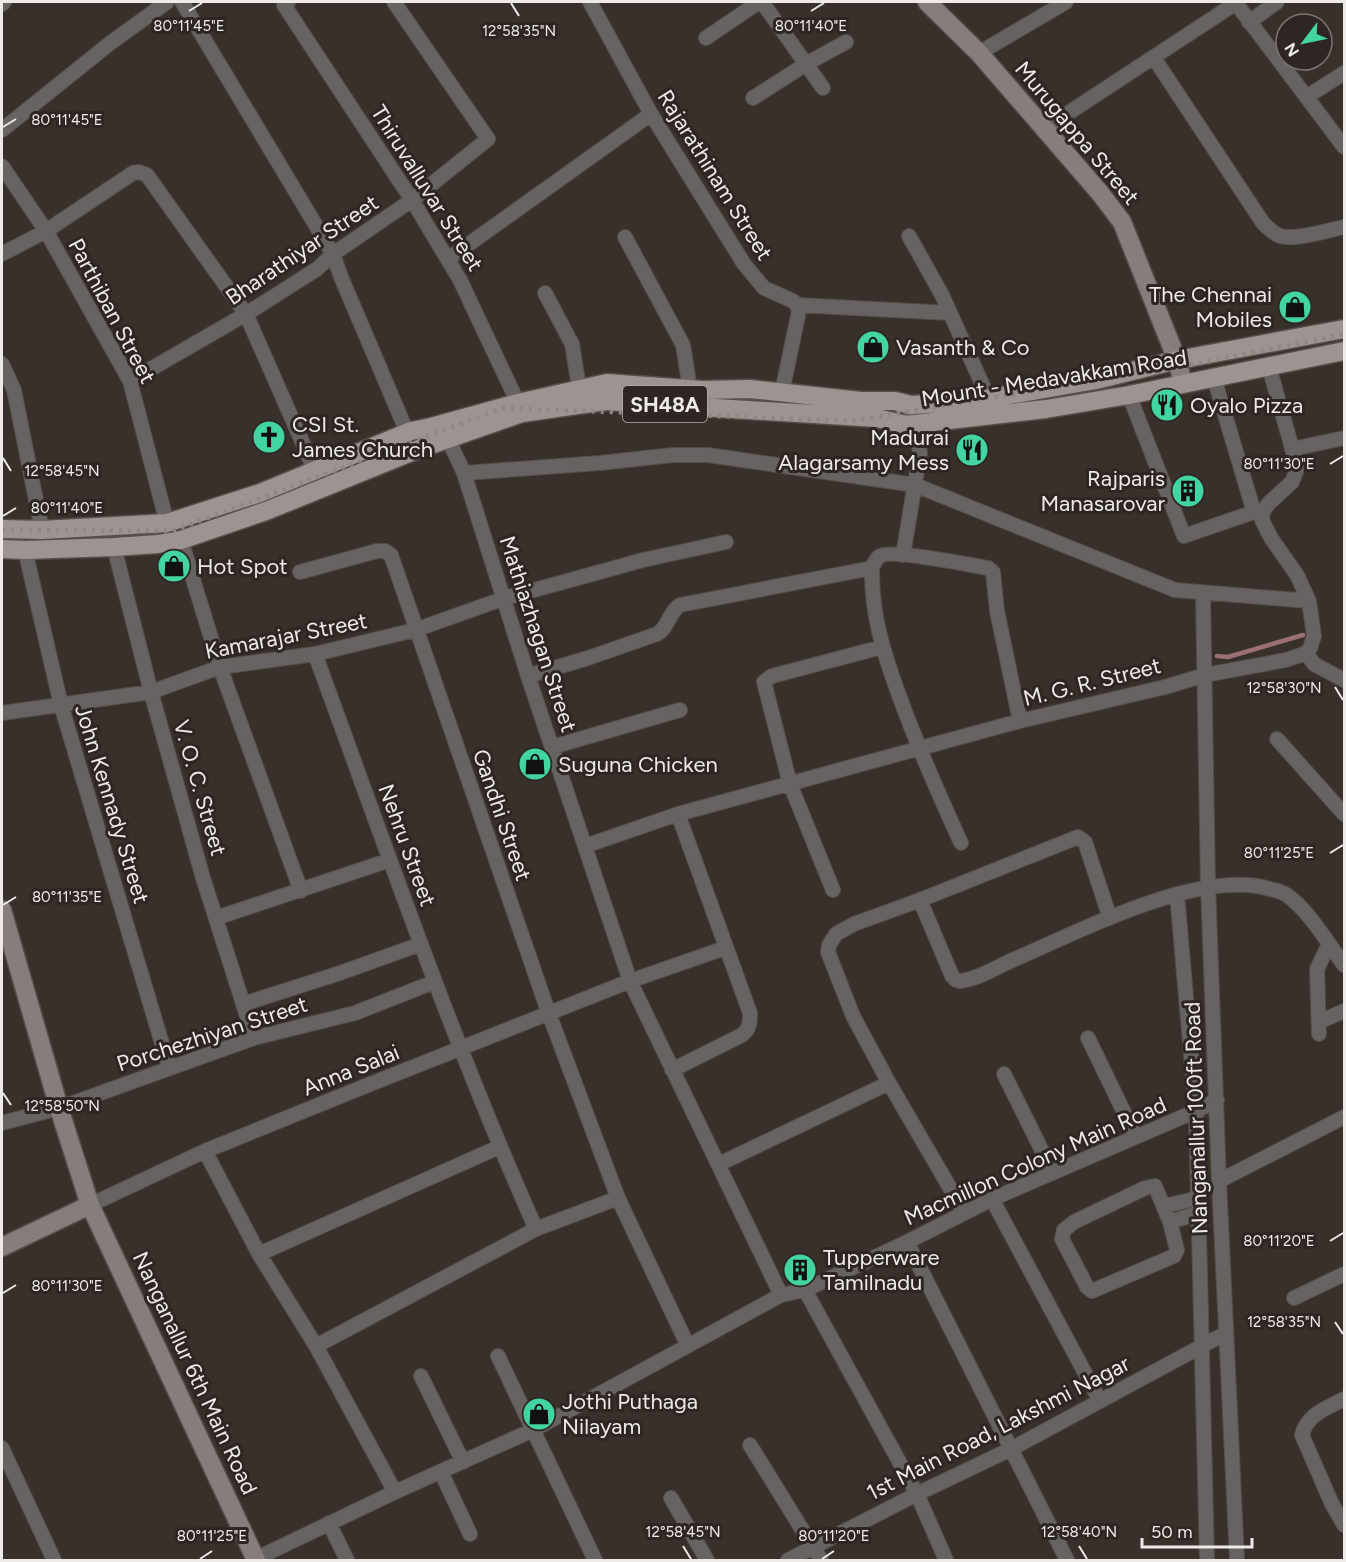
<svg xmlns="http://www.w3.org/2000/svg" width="1346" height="1562" font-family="Figtree,sans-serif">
  <rect width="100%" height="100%" fill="#38302b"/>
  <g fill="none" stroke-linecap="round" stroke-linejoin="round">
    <!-- stream -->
    <path stroke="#9a7076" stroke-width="4.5" d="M1217 656 1228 657 1303 635"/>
    <!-- street casing -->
    <g stroke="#554e49" stroke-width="16">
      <path id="street" d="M182 2 333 254 341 277 407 432
        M288 2 284 5 412 200 460 280 518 403
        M590 2 651 114 744 264 764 288 793 301 797 305 799 311 782 392
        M762 2 823 88
        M1235 2 1344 147
        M2 4 4 2
        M1249 22 1277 2
        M706 38 759 2
        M979 53 1066 2
        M1154 58 1263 223C1267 227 1272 232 1278 235 1292 242 1328 230 1344 227
        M1308 96 1344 73
        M753 98 806 64 846 42
        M1044 129 1236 3
        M2 130 109 44 167 2
        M2 166 46 231 130 381 167 523
        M909 236 942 295 988 397
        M625 237 683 345 690 389
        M2 254 46 231 133 173 139 172 147 175 246 314 315 471
        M448 259 651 114
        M545 293 572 344 579 388
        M797 305 950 313
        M2 364 14 390 42 530
        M130 381 246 314 317 269 333 254 412 200 488 139 394 2
        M1129 395 1184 536 1254 512 1214 378
        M442 435 448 439 464 473 528 676 630 981 781 1295
        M1292 449 1344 438
        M464 473 600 463 673 455H708L915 485 1175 590 1309 601
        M181 540 220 667 301 891
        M114 547 151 692 203 878 254 1038
        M25 550 61 705 169 1067
        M903 555 920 453 918 441 906 425 908 419
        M872 568C871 615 884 654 900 698 918 747 939 795 961 843
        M300 572 377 551H385L391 555 549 1014 618 1198 688 1346
        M1203 593 1208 886 1219 1181 1237 1560
        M1306 653 1314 664 1344 680
        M315 654C386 847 452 1041 536 1229
        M528 676 588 658 657 634C669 627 668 613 680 605L872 568C874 564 876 558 880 556 891 549 971 565 988 568L993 572 997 611 1020 721
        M2 713 151 692 220 667 315 654 415 630 505 598 643 560 726 542
        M1277 739 1344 814
        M552 747 680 710
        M585 846 678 814 1020 721 1165 687 1205 675 1286 660 1306 653 1310 648 1314 636 1309 601 1297 575 1271 538 1262 520 1263 511 1269 503 1292 482 1296 472V462L1269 367
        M833 890 790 784 764 682 772 676 882 647
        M1177 894 1196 1111 1207 1560
        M920 900 952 976 956 980 960 981C979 979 998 966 1015 959 1080 931 1201 868 1270 889 1275 890 1282 892 1287 895 1310 912 1327 942 1344 965
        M216 918 390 860
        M243 1004 340 973 421 944
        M1319 1022 1344 1011
        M1319 1034 1317 969 1329 944
        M1088 1038 1136 1137
        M672 1070 742 1035C750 1029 750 1022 750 1013L678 814
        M1004 1074 1053 1173
        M2 1123 59 1108 254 1038 355 1013 434 982
        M205 1151 259 1254 316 1346 395 1492
        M719 1164 889 1083
        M1219 1181 1344 1117
        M1155 1186 1170 1222 1177 1250 1174 1256 1092 1291 1087 1287 1062 1239 1064 1230 1074 1222 1145 1188Z
        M992 1199 1100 1401
        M90 1205 205 1151 368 1085 630 981 725 948
        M1164 1206 1199 1198
        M964 1212 889 1083 853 1016 828 952 829 945 836 934 854 924 920 900 1078 837 1085 842 1110 918
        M1170 1222 1199 1213
        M907 1242 1067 1560
        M259 1254 499 1147
        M805 1290 917 1494 946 1560
        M1294 1298 1344 1274
        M316 1346 536 1229 618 1198
        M498 1356 595 1560
        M421 1376 463 1462
        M1344 1399C1327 1408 1307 1414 1302 1435L1332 1504 1344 1525
        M750 1445 821 1560
        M2 1448 54 1560
        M441 1472 470 1534
        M671 1498 707 1560
        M329 1523 347 1560
        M253 1560 395 1492 533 1430 781 1295 805 1290 907 1242 992 1199 1196 1111 1217 1100
        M788 1560 917 1494 1011 1449 1226 1333"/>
    </g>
    <!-- secondary casing -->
    <g stroke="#554e49" stroke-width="21">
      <path id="secondary" d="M927 2 979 53 1100 193 1122 222 1177 360 1183 383
        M2 910 59 1108 90 1205 256 1560
        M2 1247 90 1205"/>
    </g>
    <!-- primary casing -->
    <g stroke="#554e49" stroke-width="21">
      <path id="primary" d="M2 529 42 530 167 523 260 493 411 431 431 427 518 403 607 383 702 390 750 389 861 401H895L911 405 974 401 1096 380 1177 360 1344 329
        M2 549 25 550 114 547 158 544 181 540 266 511 419 449 522 413 605 401 877 418 906 425 1046 409 1129 395 1344 351"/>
    </g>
    <!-- street -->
    <use href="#street" stroke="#686362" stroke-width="14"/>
    <!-- secondary -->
    <use href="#secondary" stroke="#867e7c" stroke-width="18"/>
    <!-- primary -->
    <use href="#primary" stroke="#9d9391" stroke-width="18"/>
    <!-- rail -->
    <path stroke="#8e8884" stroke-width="4.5" stroke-dasharray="3 6" stroke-linecap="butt" d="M2 530 172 531 503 408 852 421 1189 365 1344 334"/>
  </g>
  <!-- ticks -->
  <path fill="none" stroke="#efeae7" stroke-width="2" d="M511 3 519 16M189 11 202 3M811 11 824 3M3 127 16 119M3 458 11 471M1330 464 1343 456M3 516 16 508M1335 687 1343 700M1330 853 1343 845M3 905 16 897M3 1093 11 1105M1330 1241 1343 1233M3 1293 16 1285M1335 1322 1343 1334M683 1546 691 1559M1079 1546 1087 1559M200 1559 212 1551M822 1559 834 1551"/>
  <!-- icons -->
  <defs>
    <g id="shop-disc" transform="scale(1.725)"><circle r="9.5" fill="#42d4a1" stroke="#2e2622"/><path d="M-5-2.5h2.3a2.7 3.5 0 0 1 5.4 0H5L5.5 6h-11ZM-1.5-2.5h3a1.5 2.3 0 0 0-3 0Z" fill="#111"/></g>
    <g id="restaurant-disc" transform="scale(1.725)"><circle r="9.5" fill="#42d4a1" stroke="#2e2622"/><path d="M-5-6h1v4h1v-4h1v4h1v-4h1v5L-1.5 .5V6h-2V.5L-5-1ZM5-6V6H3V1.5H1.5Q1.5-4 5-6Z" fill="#111"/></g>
    <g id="church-disc" transform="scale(1.725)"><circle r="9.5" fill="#42d4a1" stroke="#2e2622"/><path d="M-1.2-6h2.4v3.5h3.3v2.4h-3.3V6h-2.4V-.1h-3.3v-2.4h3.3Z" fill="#111"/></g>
    <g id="building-disc" transform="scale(1.725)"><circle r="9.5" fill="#42d4a1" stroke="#2e2622"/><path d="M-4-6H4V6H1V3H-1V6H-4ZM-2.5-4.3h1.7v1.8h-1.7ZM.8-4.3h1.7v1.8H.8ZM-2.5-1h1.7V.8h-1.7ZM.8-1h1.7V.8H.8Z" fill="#111"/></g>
  </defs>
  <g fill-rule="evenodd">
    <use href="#shop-disc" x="1295" y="307"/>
    <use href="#shop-disc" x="873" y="347"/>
    <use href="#restaurant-disc" x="1167" y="405"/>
    <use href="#church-disc" x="269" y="437"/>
    <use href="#restaurant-disc" x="972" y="450"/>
    <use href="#building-disc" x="1188" y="491"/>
    <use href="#shop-disc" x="174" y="566"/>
    <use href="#shop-disc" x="535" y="764"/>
    <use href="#building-disc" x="800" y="1270"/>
    <use href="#shop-disc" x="539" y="1414"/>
  </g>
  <g text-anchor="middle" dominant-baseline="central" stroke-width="6" stroke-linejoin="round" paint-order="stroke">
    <!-- shield labels -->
    <rect fill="#2e2622" stroke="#b5afac" stroke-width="1.5" x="623" y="386" width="84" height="36" rx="4.5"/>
    <g font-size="21" font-weight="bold" fill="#efeae7">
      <text x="665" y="404">SH48A</text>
    </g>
    <!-- street labels -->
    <g font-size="22" fill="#efeae7" stroke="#2e2622">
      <text transform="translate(1077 133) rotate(50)">Murugappa Street</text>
      <text transform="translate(715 175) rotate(58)">Rajarathinam Street</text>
      <text transform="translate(427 188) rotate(58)">Thiruvalluvar Street</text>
      <text transform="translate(302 250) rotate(-34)">Bharathiyar Street</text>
      <text transform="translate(112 311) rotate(62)">Parthiban Street</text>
      <text transform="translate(1054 378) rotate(-9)">Mount - Medavakkam Road</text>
      <text transform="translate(538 634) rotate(72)">Mathiazhagan Street</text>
      <text transform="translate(286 636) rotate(-11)">Kamarajar Street</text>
      <text transform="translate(1092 682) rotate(-14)">M. G. R. Street</text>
      <text transform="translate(200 788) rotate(74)">V. O. C. Street</text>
      <text transform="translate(112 804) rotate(73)">John Kennady Street</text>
      <text transform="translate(502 815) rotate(71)">Gandhi Street</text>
      <text transform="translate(407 845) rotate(70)">Nehru Street</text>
      <text transform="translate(212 1034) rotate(-18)">Porchezhiyan Street</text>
      <text transform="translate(351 1070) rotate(-22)">Anna Salai</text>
      <text transform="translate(1196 1118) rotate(-92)">Nanganallur 100ft Road</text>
      <text transform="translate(1035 1161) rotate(-24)">Macmillon Colony Main Road</text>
      <text transform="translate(195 1373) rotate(65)">Nanganallur 6th Main Road</text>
      <text transform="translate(998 1428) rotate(-27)">1st Main Road, Lakshmi Nagar</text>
    </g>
    <!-- poi labels -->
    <g font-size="22" fill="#efeae7" stroke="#2e2622" text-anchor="start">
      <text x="1272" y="294" text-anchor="end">The Chennai<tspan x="1272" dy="25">Mobiles</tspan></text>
      <text x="896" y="347">Vasanth &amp; Co</text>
      <text x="1190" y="405">Oyalo Pizza</text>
      <text x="292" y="424">CSI St.<tspan x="292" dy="25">James Church</tspan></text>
      <text x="949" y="437" text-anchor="end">Madurai<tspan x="949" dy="25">Alagarsamy Mess</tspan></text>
      <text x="1165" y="478" text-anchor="end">Rajparis<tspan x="1165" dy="25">Manasarovar</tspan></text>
      <text x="197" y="566">Hot Spot</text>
      <text x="558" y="764">Suguna Chicken</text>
      <text x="823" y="1257">Tupperware<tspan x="823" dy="25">Tamilnadu</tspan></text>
      <text x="562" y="1401">Jothi Puthaga<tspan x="562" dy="25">Nilayam</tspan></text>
    </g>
  </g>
  <g font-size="15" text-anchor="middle" fill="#efeae7" stroke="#2e2622" stroke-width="6" stroke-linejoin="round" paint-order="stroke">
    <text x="189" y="31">80°11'45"E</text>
    <text x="811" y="31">80°11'40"E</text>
    <text x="519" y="36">12°58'35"N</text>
    <text x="67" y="125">80°11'45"E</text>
    <text x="1279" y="469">80°11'30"E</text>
    <text x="62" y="476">12°58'45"N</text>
    <text x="67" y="513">80°11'40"E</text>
    <text x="1284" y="693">12°58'30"N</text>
    <text x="1279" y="858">80°11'25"E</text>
    <text x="67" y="902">80°11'35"E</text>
    <text x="62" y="1111">12°58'50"N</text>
    <text x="1279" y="1246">80°11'20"E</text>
    <text x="67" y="1291">80°11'30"E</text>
    <text x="1284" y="1327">12°58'35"N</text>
    <text x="683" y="1537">12°58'45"N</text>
    <text x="1079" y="1537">12°58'40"N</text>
    <text x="212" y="1541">80°11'25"E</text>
    <text x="834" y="1541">80°11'20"E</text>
  </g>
  <!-- border -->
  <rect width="1346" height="1562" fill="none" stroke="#efeae7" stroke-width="6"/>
  <!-- north arrow -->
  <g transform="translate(1304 42) rotate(238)"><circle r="28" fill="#2e2622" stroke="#7b7471" stroke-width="1.5"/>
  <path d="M0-4.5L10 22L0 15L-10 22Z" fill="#42d4a1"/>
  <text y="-9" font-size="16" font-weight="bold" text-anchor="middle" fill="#efeae7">N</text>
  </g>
  <!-- scale -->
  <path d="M1142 1538v9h110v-9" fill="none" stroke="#efeae7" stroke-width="3"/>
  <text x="1151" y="1538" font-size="18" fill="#efeae7" stroke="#2e2622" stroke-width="4.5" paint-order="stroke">50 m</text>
</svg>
